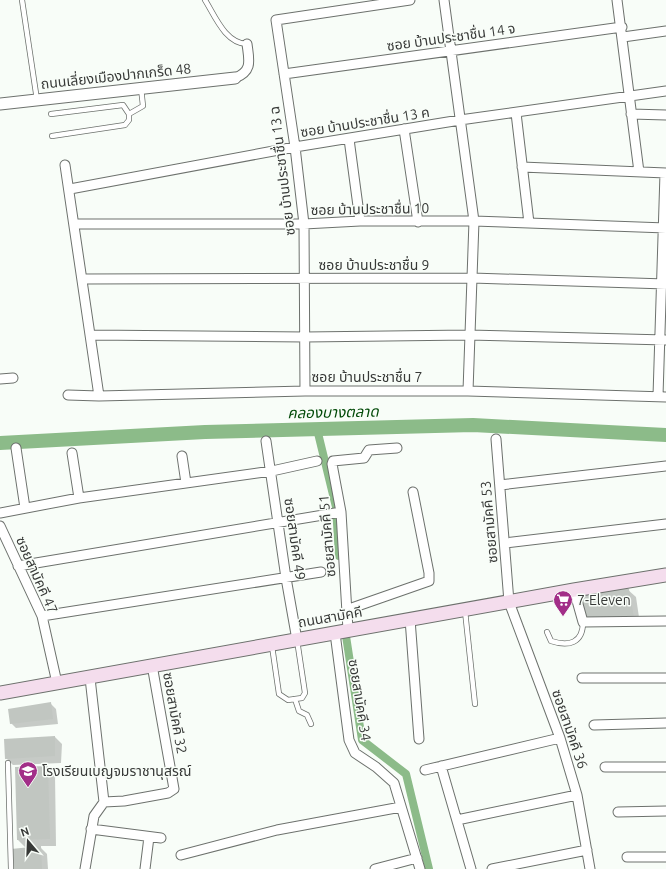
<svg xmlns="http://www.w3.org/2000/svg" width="666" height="869" font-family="Ubuntu,'Noto Sans Thai',sans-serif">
  <rect width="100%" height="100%" fill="#f8fdf8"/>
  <!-- shadow -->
  <path fill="#0003" d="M627 589 636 597 640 624 594 625Z
    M51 704 56 709 58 724 16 728 11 723Z
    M55 737 62 744 61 763 13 765 6 758Z
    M48 767 55 774 56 846H39L47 854 48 869H14L27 849 18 840Z"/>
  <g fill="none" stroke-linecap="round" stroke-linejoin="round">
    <!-- canal -->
    <path stroke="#8cbb89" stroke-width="8" d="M317 429 336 507 339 556
      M346 636 362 740 406 774 429 869"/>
    <!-- river -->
    <path stroke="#8cbb89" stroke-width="14" d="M0 443 205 432 473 425 666 435"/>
  </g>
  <!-- building -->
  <path fill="#c1c6c1" d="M627 588 629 589 634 618 586 619 579 596Z
    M51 702 53 719 10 724 8 709Z
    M55 736V756L5 759 4 739Z
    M48 766 50 839 17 840 15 767Z
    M41 846 42 869H13L11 849Z"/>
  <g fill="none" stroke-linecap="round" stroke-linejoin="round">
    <!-- service casing -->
    <g stroke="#6d716d" stroke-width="6">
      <path id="service" d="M22 0 37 100
        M205 0C215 16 225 43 247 44
        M51 114 123 105 129 114
        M52 136 125 125 129 120V114L143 106 141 88
        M465 611 475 704
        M547 632 551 641C569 647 583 643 583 622
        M272 646 279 694 288 700 302 698 305 693 297 640
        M295 699 299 711 307 715 311 724
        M8 763 11 869"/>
    </g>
    <!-- minor casing -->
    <g stroke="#6d716d" stroke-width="11">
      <path id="minor" d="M444 0 474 221 468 391
        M617 0 639 172
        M623 37 666 31
        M284 74 622 27
        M235 78C253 71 249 60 247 44
        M516 113 529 223
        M631 114 666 115
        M404 129 418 222
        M349 139 360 221
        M65 165 99 396
        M522 167 666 173
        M70 189 295 147 460 120 666 91
        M74 224H304L360 221H474L666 228
        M82 279 472 278 666 284
        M90 335 305 337 469 335 666 340
        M0 379 13 378
        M305 391 304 224 295 147 276 20 410 0
        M68 395 99 396 305 391H468L666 397
        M658 396 665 173
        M496 439 509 602 560 738 577 795 590 869
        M266 441 286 578 297 640
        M16 448 25 508
        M72 453 79 498
        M182 456 186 483
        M500 485 666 466
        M0 513 79 498 272 471 317 461
        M0 526 42 616 57 683
        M505 543 666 524
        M18 566 341 512
        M574 590 583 622 666 621
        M346 610 429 581V573L413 492
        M42 616 321 572
        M410 619 419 739
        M348 630 341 512 332 464 333 461 364 458 369 450 397 448
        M335 633 349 740 355 753 376 767 394 783 420 869
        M90 678 104 802
        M582 678H666
        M594 725 666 723
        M441 766 471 869
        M605 767H666
        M425 770 560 738
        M104 802 124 801 168 793 174 789 152 665
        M618 812 666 811
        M457 820 577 795
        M91 829 161 838
        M181 855 277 830 401 807
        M627 857H666
        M85 869 94 816 104 802
        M145 869 149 837
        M375 869 417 858
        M492 869 587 850"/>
    </g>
    <!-- tertiary casing -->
    <g stroke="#6d716d" stroke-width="13">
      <path id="tertiary" d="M0 104 235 78"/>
    </g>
    <!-- secondary casing -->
    <g stroke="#6d716d" stroke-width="15">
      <path id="secondary" d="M0 693 574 590 666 575"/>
    </g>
    <!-- service -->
    <use href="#service" stroke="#fff" stroke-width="4.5"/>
    <!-- minor -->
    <use href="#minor" stroke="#fff" stroke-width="9"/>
    <!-- tertiary -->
    <use href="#tertiary" stroke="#fff" stroke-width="11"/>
    <!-- secondary -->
    <use href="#secondary" stroke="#f4dded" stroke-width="13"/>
  </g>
  <!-- icons -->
  <defs>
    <g id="supermarket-pin" transform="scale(1)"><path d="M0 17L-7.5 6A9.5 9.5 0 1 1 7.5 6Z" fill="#a22e88" stroke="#f8fdf8"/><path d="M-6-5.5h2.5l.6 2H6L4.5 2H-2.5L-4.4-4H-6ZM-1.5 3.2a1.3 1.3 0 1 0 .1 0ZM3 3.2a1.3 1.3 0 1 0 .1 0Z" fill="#fff"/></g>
    <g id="school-pin" transform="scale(1)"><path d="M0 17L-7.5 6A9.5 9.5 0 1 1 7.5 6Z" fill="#a22e88" stroke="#f8fdf8"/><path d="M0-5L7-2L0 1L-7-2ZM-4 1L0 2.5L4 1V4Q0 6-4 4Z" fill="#fff"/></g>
  </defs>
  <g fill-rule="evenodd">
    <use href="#supermarket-pin" x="563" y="600"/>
    <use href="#school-pin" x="28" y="771"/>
  </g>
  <g text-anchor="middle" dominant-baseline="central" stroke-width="3" stroke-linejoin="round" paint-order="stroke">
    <!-- street labels -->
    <g font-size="14" fill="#373937" stroke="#f8fdf8">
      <text transform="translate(451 37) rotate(-8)">ซอย บ้านประชาชื่น 14 จ</text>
      <text transform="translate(116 76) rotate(-6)">ถนนเลี่ยงเมืองปากเกร็ด 48</text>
      <text transform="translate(365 122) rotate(-9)">ซอย บ้านประชาชื่น 13 ค</text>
      <text transform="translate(282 171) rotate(-97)">ซอย บ้านประชาชื่น 13 ฉ</text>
      <text transform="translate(370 209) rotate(-1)">ซอย บ้านประชาชื่น 10</text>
      <text x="374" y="265">ซอย บ้านประชาชื่น 9</text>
      <text x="367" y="377">ซอย บ้านประชาชื่น 7</text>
      <text transform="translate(489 522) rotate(-95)">ซอยสามัคคี 53</text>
      <text transform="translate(327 536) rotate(-95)">ซอยสามัคคี 51</text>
      <text transform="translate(295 539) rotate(82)">ซอยสามัคคี 49</text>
      <text transform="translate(37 575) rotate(66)">ซอยสามัคคี 47</text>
      <text transform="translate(330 617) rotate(-10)">ถนนสามัคคี</text>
      <text transform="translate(360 700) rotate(81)">ซอยสามัคคี 34</text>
      <text transform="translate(175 713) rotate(80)">ซอยสามัคคี 32</text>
      <text transform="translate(570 729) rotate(71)">ซอยสามัคคี 36</text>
    </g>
    <!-- poi labels -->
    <g font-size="14" fill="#373937" stroke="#f8fdf8" text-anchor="start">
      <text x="577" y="600">7-Eleven</text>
      <text x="42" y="771">โรงเรียนเบญจมราชานุสรณ์</text>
    </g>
    <!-- water labels -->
    <g font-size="15" font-style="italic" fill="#024a08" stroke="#f8fdf8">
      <text transform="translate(333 412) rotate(-1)">คลองบางตลาด</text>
    </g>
  </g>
  <!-- north arrow -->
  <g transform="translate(28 841) rotate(341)" stroke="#f8fdf8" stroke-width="3" paint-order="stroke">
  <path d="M0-3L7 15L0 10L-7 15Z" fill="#373937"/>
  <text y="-6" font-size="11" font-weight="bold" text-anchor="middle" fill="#373937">N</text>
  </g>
</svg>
